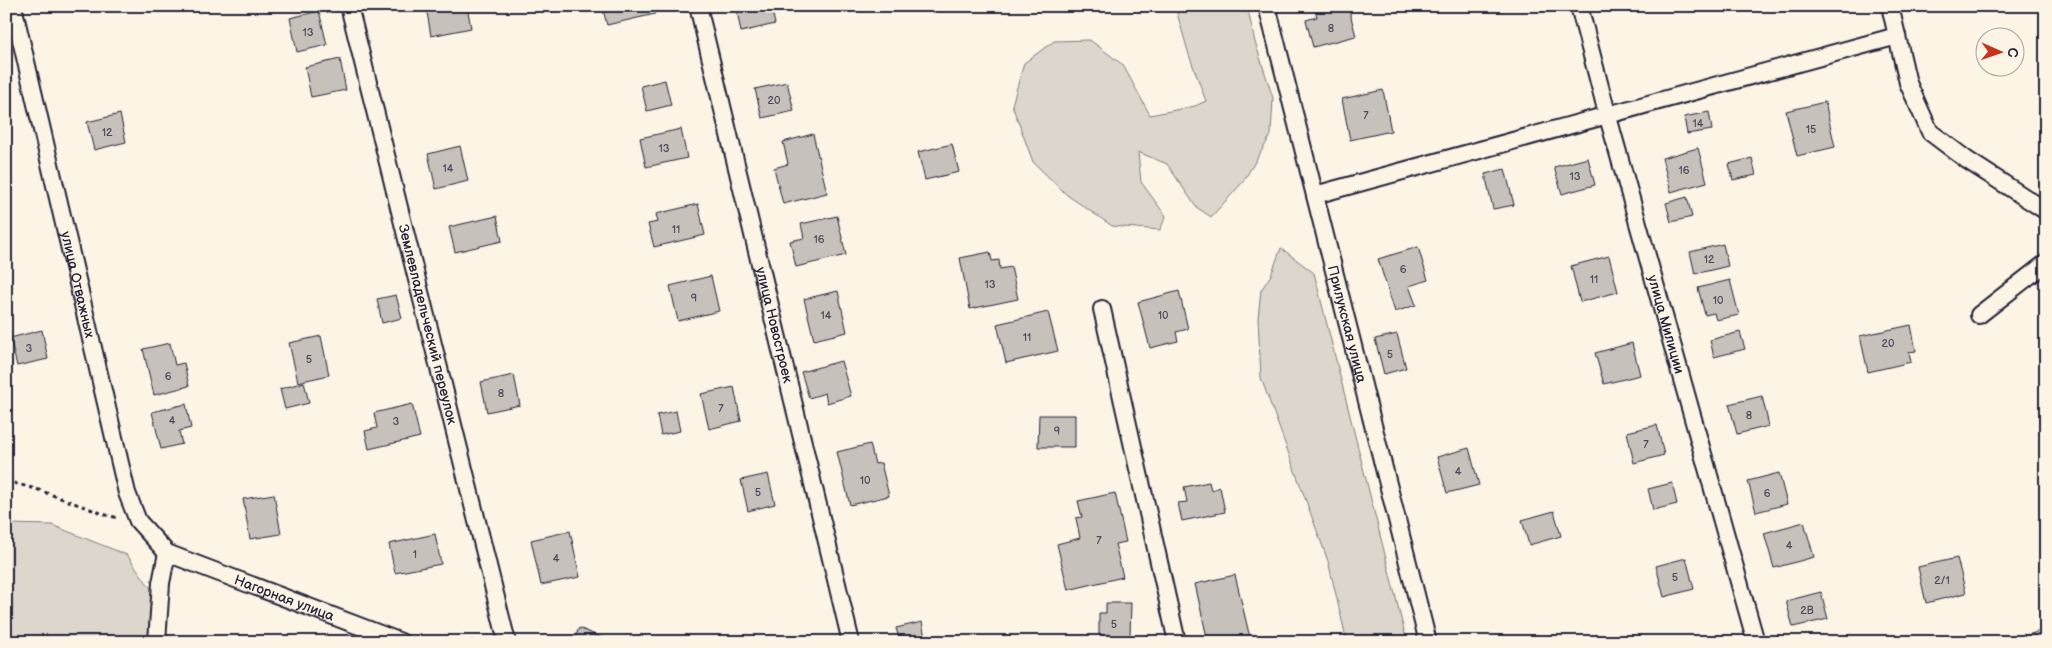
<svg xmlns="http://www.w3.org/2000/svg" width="2052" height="648" font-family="'Balsamiq Sans',sans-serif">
  <rect width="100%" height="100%" fill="#fcf5e5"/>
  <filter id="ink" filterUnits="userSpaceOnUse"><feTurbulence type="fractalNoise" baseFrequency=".02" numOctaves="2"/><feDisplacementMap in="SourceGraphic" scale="10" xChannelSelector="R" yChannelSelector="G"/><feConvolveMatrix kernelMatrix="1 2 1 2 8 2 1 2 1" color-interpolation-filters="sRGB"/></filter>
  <g filter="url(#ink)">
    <!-- green -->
    <path fill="#dcd6cc" stroke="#7f7c84" d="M1175 6H1247L1255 42 1273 98 1271 135 1243 182 1211 217 1196 207 1167 164 1138 152 1141 182 1166 216 1160 230 1112 226 1067 195 1033 162 1012 105 1024 63 1054 41 1090 40 1123 65 1150 115 1195 106 1206 101 1189 55Z
      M1281 248 1314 273 1407 642H1347L1328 561 1261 378 1258 318 1261 290 1271 275Z
      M6 524 52 525 127 555 154 593 151 642H6Z"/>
    <!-- building -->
    <path fill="#c6c1bb" stroke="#22223b" d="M426 6H467L471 28 431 36Z
      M602 6H653L655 14 607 25Z
      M736 6H771L775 24 741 32Z
      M1314 6H1348L1356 36 1313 47 1306 20 1317 17Z
      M319 11 327 45 297 52 290 18Z
      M340 59 346 90 311 97 305 67Z
      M665 80 671 105 647 111 641 86Z
      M787 82 794 111 762 118 755 89Z
      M1383 90 1391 131 1350 140 1342 99Z
      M1825 102 1835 147 1797 156 1786 111Z
      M1709 112 1712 130 1687 134 1684 117Z
      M120 114 126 142 94 150 87 122Z
      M681 129 687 158 646 167 640 138Z
      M813 134 827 193 783 204 774 168 788 164 783 142Z
      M952 144 959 172 925 180 918 152Z
      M460 146 468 181 436 189 428 154Z
      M1698 148 1707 182 1671 192 1662 158Z
      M1588 158 1595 185 1562 194 1554 167Z
      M1752 158 1756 175 1733 180 1729 164Z
      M1505 169 1514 205 1493 209 1485 174Z
      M1687 197 1692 217 1671 222 1666 203Z
      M698 204 705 235 654 247 648 224 658 222 656 214Z
      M497 216 502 241 455 252 449 227Z
      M837 216 846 255 796 267 790 241 804 238 801 224Z
      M1723 244 1728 266 1695 274 1690 252Z
      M1418 247 1428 280 1409 286 1416 305 1395 312 1378 259Z
      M990 252 992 261 999 260 1000 269 1011 267 1018 299 970 309 960 258Z
      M1609 256 1618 292 1580 302 1571 266Z
      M711 276 719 311 678 321 670 286Z
      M1730 280 1739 315 1716 320 1714 313 1705 315 1698 288Z
      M838 291 847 332 814 340 804 299Z
      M1179 291 1188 329 1176 332 1178 341 1150 348 1138 302Z
      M396 295 402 318 382 323 377 299Z
      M1048 312 1058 351 1006 363 997 324Z
      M1911 325 1916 351 1909 352 1911 362 1868 372 1860 336Z
      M42 330 48 359 17 366 10 338Z
      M1740 332 1745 349 1714 357 1710 340Z
      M1397 334 1406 368 1384 374 1375 339Z
      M321 336 329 375 298 382 289 343Z
      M170 343 175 365 184 363 189 386 154 395 143 349Z
      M1632 343 1640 375 1604 384 1595 353Z
      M841 361 851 396 827 403 825 393 809 398 801 372Z
      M514 375 520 405 487 412 481 382Z
      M304 382 309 403 285 409 280 389Z
      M734 387 741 421 709 429 701 394Z
      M1762 396 1769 426 1737 434 1729 404Z
      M186 404 191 428 179 431 182 444 161 449 152 412Z
      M412 404 420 437 369 449 365 431 377 428 374 413Z
      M676 411 680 431 661 435 657 415Z
      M1039 415H1075V447H1038Z
      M1657 425 1664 455 1634 463 1627 432Z
      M870 444 875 464 881 463 889 496 850 505 837 452Z
      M1469 448 1479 485 1447 493 1437 457Z
      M1779 473 1787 504 1756 512 1748 481Z
      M768 474 775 504 748 511 741 480Z
      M1209 482 1211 490 1220 487 1225 512 1182 521 1178 503 1187 502 1184 487Z
      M1672 483 1677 504 1653 510 1648 489Z
      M1115 493 1126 542 1115 544 1123 577 1068 590 1057 544 1080 538 1076 518 1082 517 1078 501Z
      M274 494 281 534 250 539 243 499Z
      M1554 511 1561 536 1529 545 1522 520Z
      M1804 522 1814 557 1774 568 1764 533Z
      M570 531 580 577 541 585 531 540Z
      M435 534 441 564 395 573 389 544Z
      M1686 558 1694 589 1664 597 1656 566Z
      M1957 558 1966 593 1926 603 1918 567Z
      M1235 575 1251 642H1208L1195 584Z
      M1821 592 1828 619 1793 627 1786 601Z
      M1106 603H1131L1130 635H1099V613H1106Z
      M922 622 926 642H884L899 639 896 628Z
      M579 628 609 641V642H573Z
      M2040 631 2044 642H2007Z"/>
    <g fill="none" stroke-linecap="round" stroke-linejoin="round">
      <!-- street casing -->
      <g stroke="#22223b" stroke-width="20">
        <g id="street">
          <path id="s1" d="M13 6 127 493 138 521 167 553 401 642"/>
          <path id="s2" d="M349 6 507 642"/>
          <path id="s3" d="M698 6 851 642"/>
          <path id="s4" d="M1267 6 1428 642"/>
          <path id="s5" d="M1579 6 1608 117 1756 642"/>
          <path d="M1890 6 1908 83 1930 132 1967 160 2046 211"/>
          <path d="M1315 195 1897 36"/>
          <path d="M1102 309 1177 642"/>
          <path d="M1979 315 2046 263"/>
          <path d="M157 642 161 583 167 553"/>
        </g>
      </g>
      <!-- path -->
      <path stroke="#22223b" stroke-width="3" stroke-dasharray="4 4" stroke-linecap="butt" d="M6 481 36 489 109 516 120 518"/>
      <!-- street -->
      <use href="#street" stroke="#fcf5e5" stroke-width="16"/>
    </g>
  </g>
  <g text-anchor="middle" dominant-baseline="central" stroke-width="4" stroke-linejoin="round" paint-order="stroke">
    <!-- number labels -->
    <g font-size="11" fill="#4b4a5b">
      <text x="1331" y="28">8</text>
      <text x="308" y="32">13</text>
      <text x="774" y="100">20</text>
      <text x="1366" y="115">7</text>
      <text x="1698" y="123">14</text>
      <text x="1811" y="129">15</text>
      <text x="107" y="132">12</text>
      <text x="664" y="148">13</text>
      <text x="448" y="168">14</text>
      <text x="1684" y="170">16</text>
      <text x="1575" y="176">13</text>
      <text x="676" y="229">11</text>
      <text x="819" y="239">16</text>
      <text x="1709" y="259">12</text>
      <text x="1403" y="269">6</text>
      <text x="1594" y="279">11</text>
      <text x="990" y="284">13</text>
      <text x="694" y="298">9</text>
      <text x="1718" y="300">10</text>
      <text x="826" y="315">14</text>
      <text x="1163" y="315">10</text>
      <text x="1027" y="337">11</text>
      <text x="1888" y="343">20</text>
      <text x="29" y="348">3</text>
      <text x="1390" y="354">5</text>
      <text x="309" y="359">5</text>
      <text x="168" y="376">6</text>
      <text x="501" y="393">8</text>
      <text x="721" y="408">7</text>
      <text x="1749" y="415">8</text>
      <text x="172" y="420">4</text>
      <text x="396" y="421">3</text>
      <text x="1057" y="431">9</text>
      <text x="1646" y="444">7</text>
      <text x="1458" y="471">4</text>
      <text x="865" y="480">10</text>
      <text x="758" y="492">5</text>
      <text x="1767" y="493">6</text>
      <text x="1099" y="540">7</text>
      <text x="1789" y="545">4</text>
      <text x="415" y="554">1</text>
      <text x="556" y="558">4</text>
      <text x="1675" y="577">5</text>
      <text x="1942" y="580">2/1</text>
      <text x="1807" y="610">2В</text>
      <text x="1114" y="624">5</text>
    </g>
    <!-- street labels -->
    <g font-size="14" fill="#22223b" stroke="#fcf5e5">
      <text stroke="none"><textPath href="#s1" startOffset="286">улица Отважных</textPath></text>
      <text stroke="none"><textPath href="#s2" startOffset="328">Землевладельческий переулок</textPath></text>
      <text stroke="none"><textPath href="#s3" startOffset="328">улица Новостроек</textPath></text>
      <text stroke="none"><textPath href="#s4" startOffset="328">Прилукская улица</textPath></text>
      <text stroke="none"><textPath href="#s5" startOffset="330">улица Милиции</textPath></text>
      <text stroke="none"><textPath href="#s1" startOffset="699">Нагорная улица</textPath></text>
    </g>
  </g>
  <!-- margin -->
  <rect width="2052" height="648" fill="none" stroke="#fcf5e5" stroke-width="25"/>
  <rect x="12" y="12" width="2027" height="623" fill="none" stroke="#22223b" stroke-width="2" filter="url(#ink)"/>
  <!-- north arrow -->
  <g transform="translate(2000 52) rotate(92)"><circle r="24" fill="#fcf5e5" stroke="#a5a1a1"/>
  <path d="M0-4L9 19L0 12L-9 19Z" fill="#c8321e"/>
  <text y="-8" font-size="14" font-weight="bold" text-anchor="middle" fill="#22223b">С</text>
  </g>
</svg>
